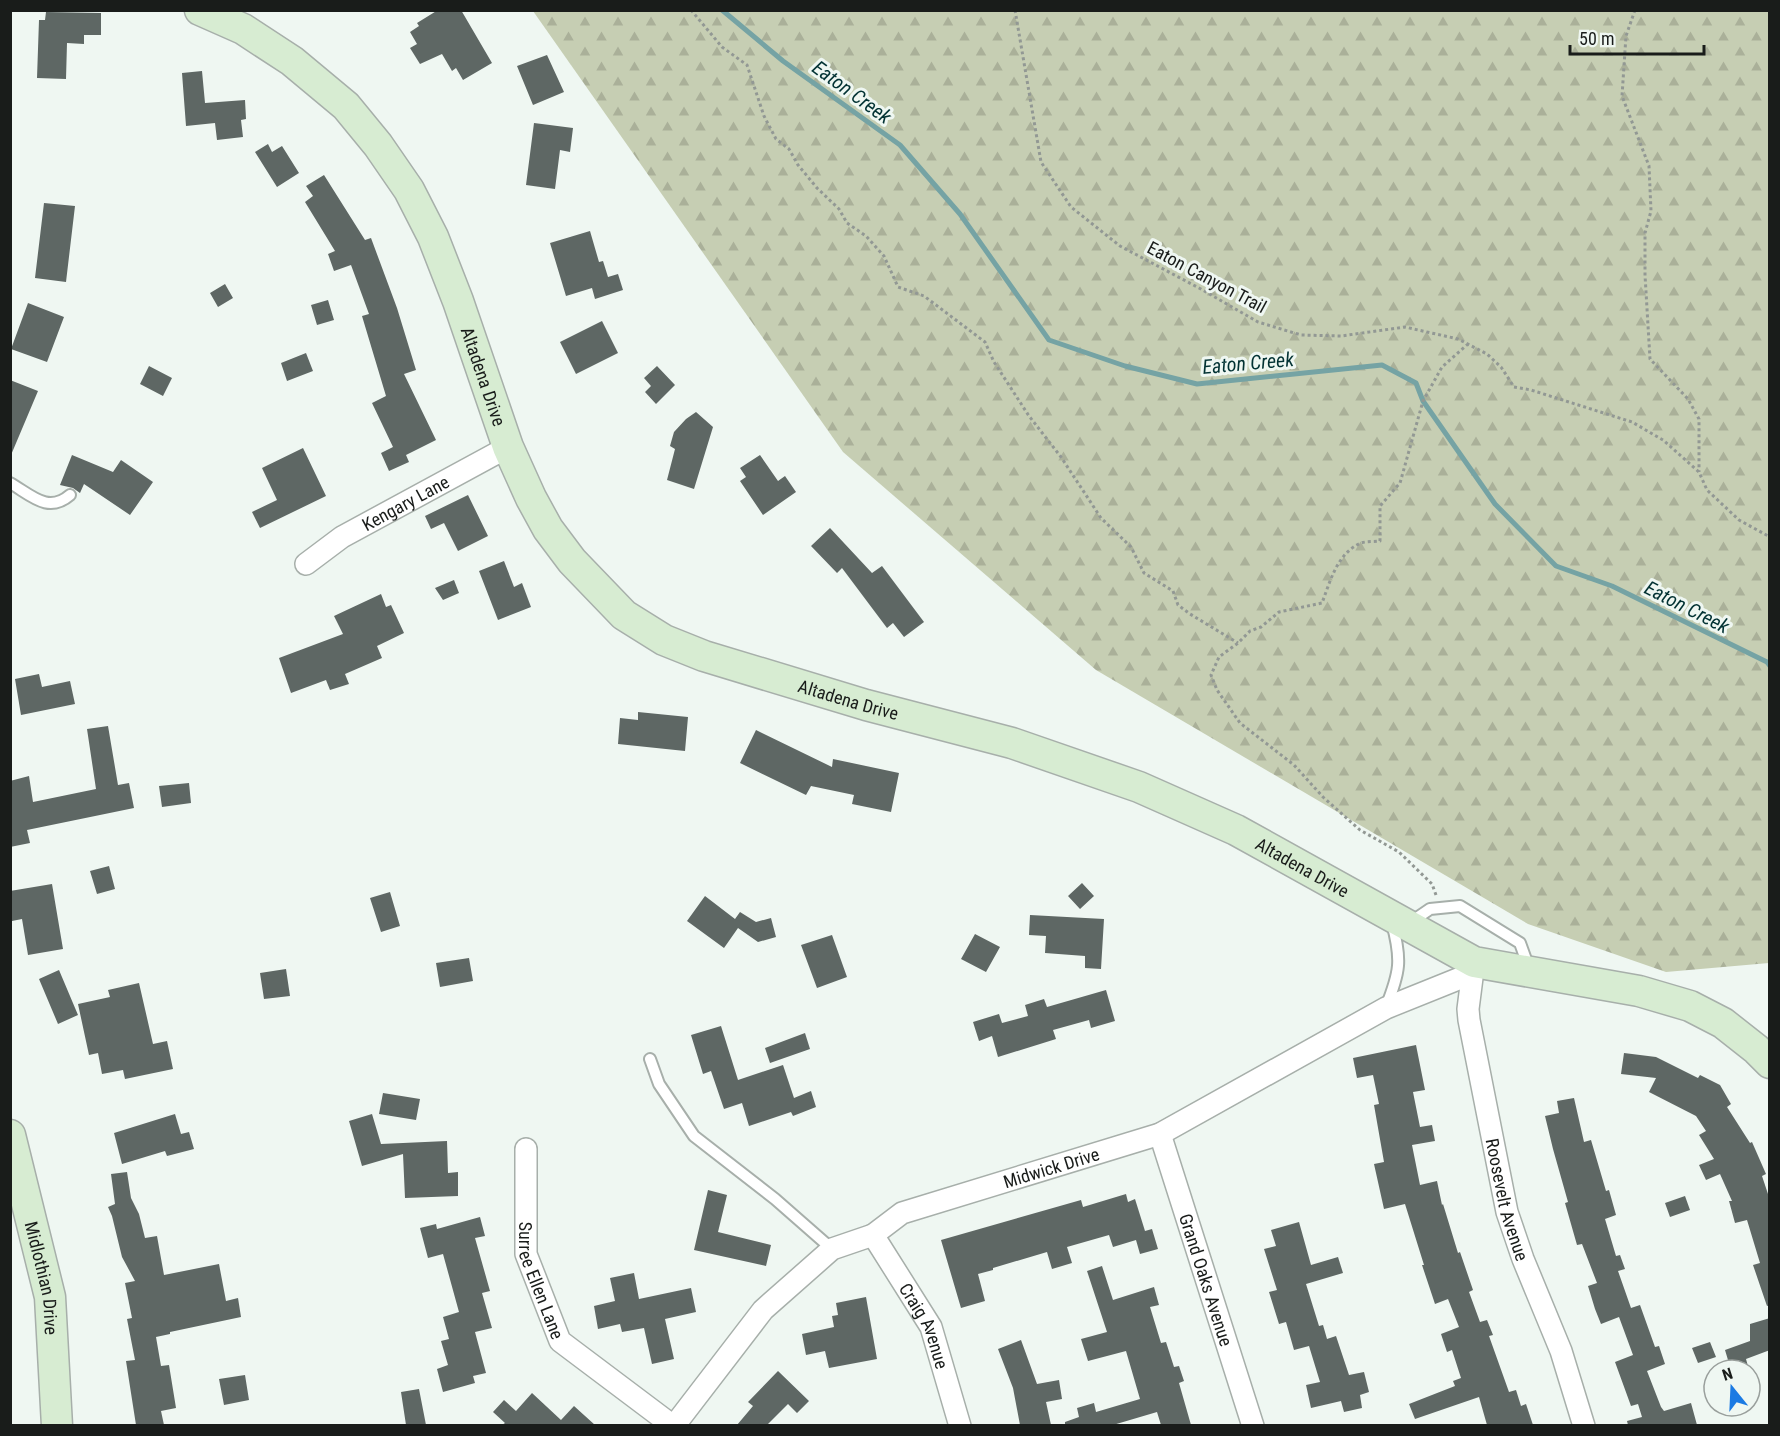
<svg xmlns="http://www.w3.org/2000/svg" width="1780" height="1436" font-family="'Roboto Condensed',sans-serif">
  <defs>
    <pattern id="forest-firs" width="22" height="20" patternUnits="userSpaceOnUse" patternTransform="scale(1.5)"><rect width="22" height="20" fill="#c6ceb3"/><path d="M5 1l3.5 6h-7zM16 11l3.5 6h-7z" fill="#aab099"/></pattern>
  </defs>
  <rect width="100%" height="100%" fill="#eff7f2"/>
  <!-- forest -->
  <path fill="url(#forest-firs)" d="M533 11H1769V963L1666 972 1528 924 1096 670 843 452Z"/>
  <g fill="none" stroke-linecap="round" stroke-linejoin="round">
    <!-- stream -->
    <path stroke="#75a3a4" stroke-width="5" d="M722 10 783 61 900 145 960 214 1049 340 1125 366 1197 384 1382 365 1416 383 1423 401 1495 504 1556 566 1612 586 1767 662 1770 666"/>
  </g>
  <!-- building -->
  <path fill="#5e6764" d="M438 10H461L492 63 463 80 456 68 452 71 442 54 420 64 410 48 417 44 410 32 419 26 417 23Z
    M46 12 101 13V35H84V44L67 43 66 79 37 78 39 20H45Z
    M547 55 564 92 533 105 517 66Z
    M202 71 205 103 245 100 246 119 241 120 243 137 217 140 215 123 186 126 182 73Z
    M534 123 573 128 570 152 560 150 555 189 526 185Z
    M268 144 272 152 282 146 299 173 277 187 255 152Z
    M324 175 365 240 371 238 397 308 416 370 404 374 436 440 406 455 409 462 389 471 381 453 393 447 372 403 386 396 362 316 369 314 351 265 334 271 328 254 335 251 305 202 313 196 306 186Z
    M44 203 75 206 66 282 35 278Z
    M590 231 599 262 603 261 608 277 618 274 623 290 595 299 592 288 566 296 550 243Z
    M225 284 233 298 218 307 210 293Z
    M328 300 334 320 317 325 311 305Z
    M28 303 64 317 47 362 11 349Z
    M602 321 618 353 576 374 560 342Z
    M306 353 313 371 287 381 281 363Z
    M149 366 172 378 163 396 140 384Z
    M657 366 675 385 656 404 645 392 651 386 644 378Z
    M10 380 38 391 11 455 10 454Z
    M696 412 713 427 694 489 667 480 675 449 670 446 674 432 686 419Z
    M303 448 326 496 260 528 252 512 277 500 262 468Z
    M72 455 113 472 121 460 153 482 130 515 84 484 80 493 73 488 60 485Z
    M760 455 778 481 785 476 796 492 763 515 740 481 746 477 740 468Z
    M468 495 488 536 458 551 444 523 431 529 425 516Z
    M830 528 872 573 882 566 924 622 904 637 893 623 887 628 842 568 837 573 811 546Z
    M504 561 514 587 522 583 531 607 498 620 479 571Z
    M454 580 459 593 443 600 435 588Z
    M381 594 386 607 391 605 404 633 377 646 382 658 345 674 349 684 330 690 326 680 291 693 279 658 343 634 334 616Z
    M39 674 42 687 70 681 75 704 21 715 15 679Z
    M638 712 688 717 685 751 618 744 620 718 638 720Z
    M108 726 118 785 129 783 134 808 27 830 30 843 10 847V781L29 776 33 802 96 789 87 729Z
    M756 730 832 767 833 759 899 773 891 812 852 804 854 795 811 786 806 795 740 763Z
    M189 783 191 803 162 807 159 786Z
    M109 866 115 889 97 894 90 871Z
    M1082 883 1094 896 1080 909 1068 896Z
    M52 884 63 949 28 955 22 919 12 921 10 891Z
    M390 892 400 926 381 932 370 898Z
    M705 896 735 919 740 912 756 922 771 918 776 937 758 942 738 928 724 948 687 921Z
    M1030 915 1104 919 1101 969 1085 968V956L1045 953 1046 936 1029 935Z
    M975 934 1000 947 986 972 961 959Z
    M832 935 847 977 817 988 801 945Z
    M469 958 473 981 440 987 436 963Z
    M286 969 290 996 264 999 260 973Z
    M59 970 78 1015 58 1024 39 979Z
    M139 983 153 1044 167 1041 173 1069 125 1079 123 1070 102 1074 98 1053 89 1055 78 1004 110 997 108 990Z
    M1106 990 1115 1021 1091 1028 1089 1020 1053 1030 1056 1039 998 1057 992 1036 979 1041 973 1022 999 1014 1002 1023 1028 1016 1025 1005 1044 999 1047 1007Z
    M721 1026 738 1080 783 1065 794 1098 811 1091 816 1107 793 1116 791 1112 749 1126 742 1103 724 1109 711 1071 703 1074 691 1035Z
    M805 1033 810 1049 770 1063 765 1048Z
    M1416 1045 1425 1090 1413 1092 1420 1127 1432 1125 1435 1141 1412 1145 1420 1185 1437 1181 1442 1205 1443 1204 1458 1253 1460 1252 1473 1290 1469 1292 1480 1322 1487 1320 1493 1335 1489 1336 1509 1392 1516 1390 1521 1406 1526 1404 1533 1425H1487L1479 1397 1415 1419 1409 1404 1455 1386 1453 1381 1461 1378 1452 1350 1447 1352 1441 1334 1459 1327 1448 1299 1435 1304 1422 1265H1424L1405 1204 1384 1209 1374 1164 1384 1162 1374 1105 1379 1104 1373 1075 1357 1078 1353 1058Z
    M1624 1053 1656 1057 1698 1078 1700 1075 1720 1085 1731 1104 1727 1107 1750 1143 1752 1142 1766 1174 1762 1176 1770 1200V1305L1767 1306 1753 1265 1760 1263 1747 1220 1735 1223 1729 1201H1732L1720 1174 1706 1180 1699 1165 1714 1159 1699 1135 1706 1131 1696 1116 1649 1092 1656 1078 1621 1074Z
    M383 1093 420 1099 416 1120 379 1114Z
    M1574 1098 1584 1142 1591 1140 1606 1191 1609 1190 1616 1215 1605 1219 1616 1256 1620 1255 1625 1269 1618 1271 1631 1308 1640 1305 1655 1347 1659 1346 1665 1364 1647 1371 1661 1407 1664 1411 1691 1403 1697 1425H1628L1627 1421 1642 1417 1638 1404 1631 1406 1615 1362 1633 1355 1619 1317 1601 1324 1595 1309 1588 1286 1597 1283 1582 1244 1577 1245 1565 1203 1568 1202 1553 1149 1545 1116 1559 1113 1557 1101Z
    M175 1114 181 1134 189 1132 194 1149 167 1156 165 1151 122 1164 114 1133Z
    M372 1114 381 1144 447 1141 448 1173 458 1172V1196L405 1198 403 1154 362 1166 349 1121Z
    M127 1172 131 1198 139 1214 145 1238 157 1236 164 1275 219 1264 226 1301 238 1298 241 1317 170 1332V1334L156 1337 161 1366 169 1365 176 1408 161 1411 164 1425H136L126 1361 135 1360 127 1319 132 1318 125 1283 135 1281 122 1257 112 1216 108 1207 115 1204 111 1174Z
    M708 1190 727 1195 718 1232 771 1245 766 1266 694 1250Z
    M1126 1194 1128 1202 1135 1199 1145 1231 1152 1229 1158 1249 1140 1254 1136 1240 1113 1247 1109 1235 1067 1247 1072 1263 1052 1269 1047 1252 993 1268V1270L978 1274 985 1301 961 1308 941 1240 1081 1200 1083 1207Z
    M1685 1196 1690 1210 1670 1217 1665 1203Z
    M480 1217 485 1236 475 1238 490 1291 482 1293 492 1328 475 1332 486 1373 473 1376 475 1383 443 1392 437 1369 448 1365 441 1341 449 1339 443 1317 459 1312 443 1254 428 1258 420 1228 436 1224 437 1229Z
    M1299 1222 1311 1265 1338 1257 1343 1273 1306 1284 1319 1326 1323 1325 1327 1339 1336 1336 1349 1375 1364 1372 1369 1392 1360 1395 1362 1408 1344 1412 1341 1401 1311 1408 1306 1385 1320 1382 1309 1346 1294 1350 1286 1322 1279 1324 1269 1292 1277 1290 1264 1249 1276 1246 1271 1230Z
    M1102 1266 1113 1300 1154 1287 1159 1305 1150 1307 1161 1343 1166 1342 1174 1367 1179 1366 1184 1381 1179 1383 1191 1425H1161L1157 1412 1113 1425H1065V1422L1079 1417 1077 1408 1094 1403 1096 1412 1140 1399 1126 1351 1088 1361 1081 1339 1107 1332 1087 1271Z
    M634 1273 639 1299 691 1288 696 1312 665 1319 674 1359 652 1364 644 1328 622 1332 620 1324 598 1329 594 1306 615 1301 610 1278Z
    M866 1297 877 1359 829 1368 825 1351 806 1355 802 1334 834 1327 832 1316 838 1315 836 1303Z
    M1770 1318V1350L1746 1359 1749 1370H1731L1725 1350 1750 1341V1324Z
    M1021 1340 1037 1384 1059 1380 1062 1399 1046 1402 1051 1425H1020L1013 1388 998 1349Z
    M1710 1342 1716 1357 1698 1363 1692 1348Z
    M778 1371 809 1401 797 1413 788 1404 767 1425H737L753 1406 748 1402Z
    M245 1375 249 1400 224 1405 219 1379Z
    M419 1389 426 1425H406L401 1392Z
    M532 1393 561 1420 574 1406 595 1425H502L505 1423 493 1412 504 1400 516 1411Z"/>
  <g fill="none" stroke-linecap="round" stroke-linejoin="round">
    <!-- lane casing -->
    <g stroke="#a7afaa" stroke-width="14">
      <path id="lane" d="M10 483C31 495 48 514 70 495
        M1411 922 1430 909 1460 906 1520 943 1529 968
        M1386 1007C1400 972 1402 960 1392 923
        M650 1059 659 1084 694 1136 775 1199 832 1249"/>
    </g>
    <!-- street casing -->
    <g stroke="#a7afaa" stroke-width="24">
      <g id="street">
        <path id="s1" d="M306 564 342 537 508 447"/>
        <path id="s2" d="M1474 962 1468 1009 1469 1020 1507 1212 1523 1259 1561 1351 1584 1426"/>
        <path id="s3" d="M1160 1134 1253 1426"/>
        <path id="s4" d="M526 1149V1254L560 1341 673 1426"/>
        <path id="s5" d="M873 1235 931 1327 960 1426"/>
        <path id="s6" d="M674 1426 763 1310 832 1249 873 1235 902 1213 1160 1134 1386 1008 1463 977 1474 962"/>
      </g>
    </g>
    <!-- secondary casing -->
    <g stroke="#a7afaa" stroke-width="33">
      <g id="secondary">
        <path id="s7" d="M200 10 243 29 292 61 346 106 378 145 409 190 433 237 458 301 508 447 531 498 548 529 572 561 624 615 664 640 704 656 866 705 1012 743 1139 787 1236 830 1474 962 1639 991 1690 1006 1723 1023 1756 1049 1770 1063"/>
        <path id="s8" d="M10 1135 50 1297 57 1426"/>
      </g>
    </g>
    <!-- path -->
    <path stroke="#929894" stroke-width="3" stroke-dasharray="3 3" stroke-linecap="butt" d="M691 10 722 47 747 65 764 116 776 139 789 149 798 165 817 188 839 209 847 223 866 236 884 256 898 287 924 296 985 342 994 362 1029 416 1061 457 1101 518 1131 547 1144 573 1173 591 1178 605 1190 614 1238 643
      M1015 10 1041 162 1071 207 1120 246 1199 288 1258 322 1301 335 1341 336 1405 327 1458 339 1487 354 1501 367 1514 387 1531 390 1632 422 1663 440 1699 472 1707 490 1739 520 1770 537
      M1635 10 1626 36 1622 96 1649 166 1651 211 1645 233V275L1650 359 1688 399 1699 419V472
      M1436 895 1432 884 1399 852 1360 830 1323 797 1294 765 1240 723 1217 690 1211 675 1219 657 1238 643 1250 631 1261 627 1279 612 1322 603C1330 582 1337 553 1361 543 1367 541 1374 542 1380 541V506L1400 483 1423 401 1442 367 1468 344"/>
    <!-- lane -->
    <use href="#lane" stroke="#fff" stroke-width="10"/>
    <!-- street -->
    <use href="#street" stroke="#fff" stroke-width="21"/>
    <!-- secondary -->
    <use href="#secondary" stroke="#d7ecd2" stroke-width="30"/>
  </g>
  <g text-anchor="middle" dominant-baseline="central" stroke-width="6" stroke-linejoin="round" paint-order="stroke">
    <!-- street labels -->
    <g font-size="18" fill="#191c1a" stroke="#eff7f2">
      <text transform="translate(1207 277) rotate(28)">Eaton Canyon Trail</text>
      <text stroke="none"><textPath href="#s7" startOffset="482">Altadena Drive</textPath></text>
      <text stroke="none"><textPath href="#s1" startOffset="117">Kengary Lane</textPath></text>
      <text stroke="none"><textPath href="#s7" startOffset="1004">Altadena Drive</textPath></text>
      <text stroke="none"><textPath href="#s7" startOffset="1490">Altadena Drive</textPath></text>
      <text stroke="none"><textPath href="#s6" startOffset="474">Midwick Drive</textPath></text>
      <text stroke="none"><textPath href="#s2" startOffset="242">Roosevelt Avenue</textPath></text>
      <text stroke="none"><textPath href="#s4" startOffset="134">Surree Ellen Lane</textPath></text>
      <text stroke="none"><textPath href="#s8" startOffset="147">Midlothian Drive</textPath></text>
      <text stroke="none"><textPath href="#s3" startOffset="153">Grand Oaks Avenue</textPath></text>
      <text stroke="none"><textPath href="#s5" startOffset="105">Craig Avenue</textPath></text>
    </g>
    <!-- water labels -->
    <g font-size="20" font-style="italic" fill="#023233" stroke="#eff7f2">
      <text transform="translate(852 92) rotate(36)">Eaton Creek</text>
      <text transform="translate(1248 363) rotate(-5)">Eaton Creek</text>
      <text transform="translate(1687 607) rotate(27)">Eaton Creek</text>
    </g>
  </g>
  <!-- border -->
  <rect width="1780" height="1436" fill="none" stroke="#191c1a" stroke-width="24"/>
  <!-- north arrow -->
  <g transform="translate(1732 1388) rotate(342)"><circle r="28" fill="#eff7f2" stroke="#999f9c" stroke-width="1.5"/>
  <path d="M0-4.5L10 22L0 15L-10 22Z" fill="#1b7ae3"/>
  <text y="-9" font-size="16" font-weight="bold" text-anchor="middle" fill="#191c1a">N</text>
  </g>
  <!-- scale -->
  <path d="M1570 45v9h134v-9" fill="none" stroke="#191c1a" stroke-width="3"/>
  <text x="1579" y="45" font-size="18" fill="#191c1a" stroke="#eff7f2" stroke-width="4.5" paint-order="stroke">50 m</text>
</svg>
